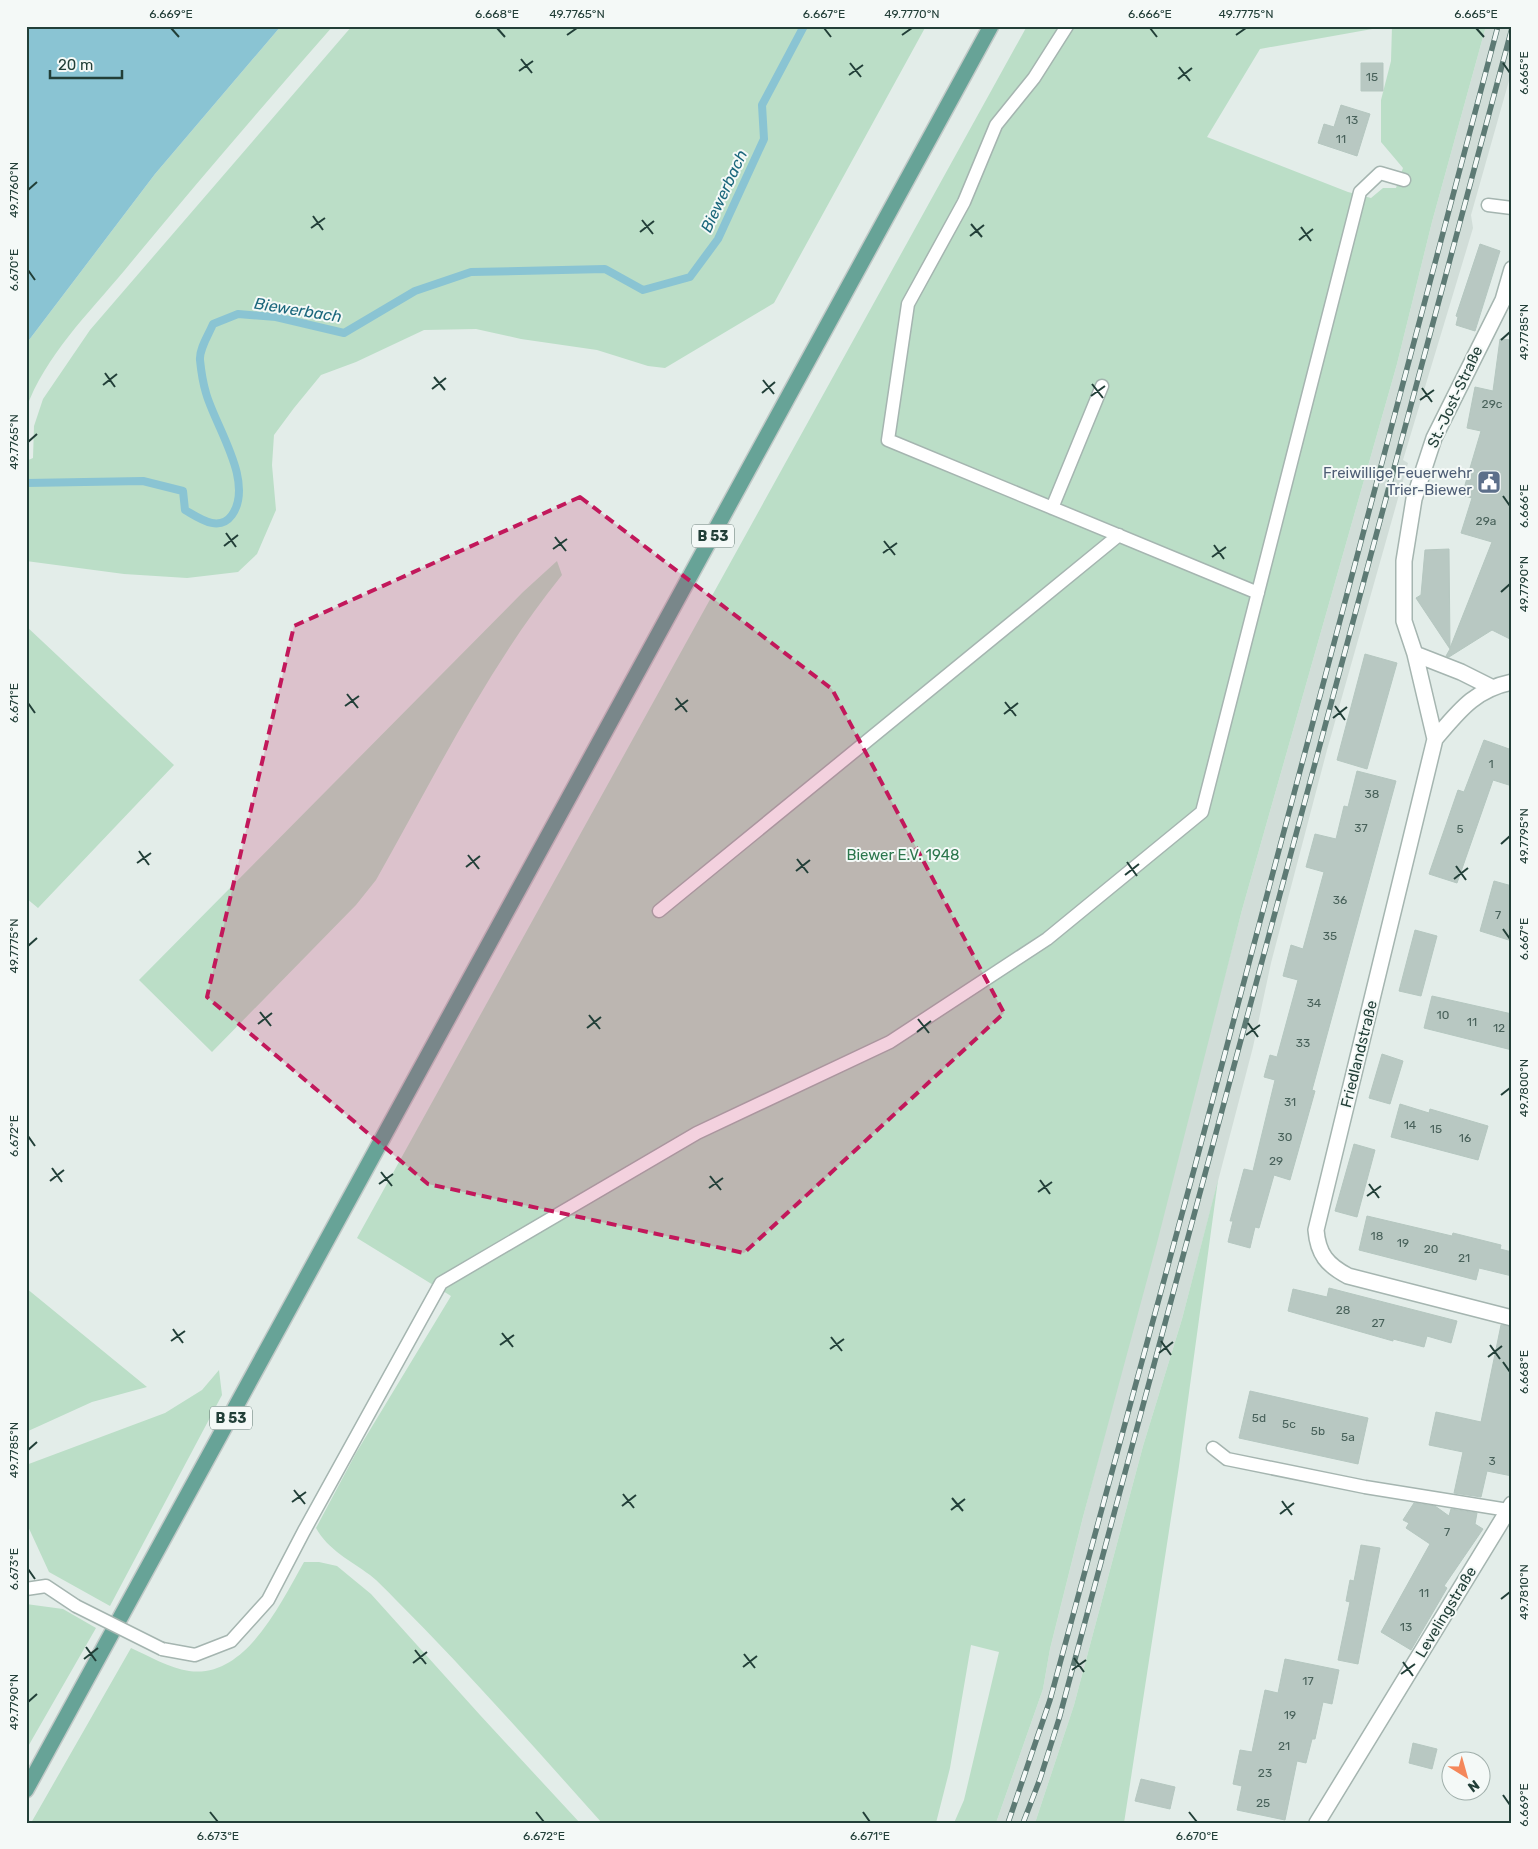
<svg xmlns="http://www.w3.org/2000/svg" width="1538" height="1849" font-family="Rubik,sans-serif">
  <rect width="100%" height="100%" fill="#e3ede9"/>
  <!-- built -->
  <path fill="#d1ddd8" d="M1486 26H1512V70L1471 215 1473 228 1403 460 1408 463 1327 750 1271 963 1253 1047 1182 1319 1143 1446 1074 1705 1035 1823H996L1043 1689 1050 1649 1083 1517 1242 910 1397 364 1432 222Z"/>
  <!-- green -->
  <path fill="#bbdec7" d="M281 26H333C262 107 192 188 124 271 88 314 45 356 26 409V344L155 174Z
    M352 26H926L774 303 665 368 648 366 597 350 521 339 476 329 424 330 356 362 321 375 294 408 274 435 272 465 276 510 257 554 238 572 187 578 124 574 26 561V461L33 458 34 426 43 399 90 330Z
    M1027 26H1389L1260 49 1207 137 1348 192 1371 198 1383 188H1396L1403 168 1381 142V100L1391 61 1392 26H1486L1432 222 1397 364 1242 910 1157 1243 1083 1517 1050 1649 1043 1689 996 1823H954L964 1800 999 1652 971 1645 950 1768 936 1823H602C534 1747 467 1671 395 1599 387 1591 379 1582 370 1575 351 1561 328 1550 316 1528L356 1453 451 1296 357 1238Z
    M557 561 562 575C487 668 435 776 376 880L356 905 212 1052 139 980 523 592Z
    M26 626 174 765 38 908 26 898Z
    M1218 1180 1179 1466 1124 1823H1035L1074 1705 1143 1446 1182 1319Z
    M26 1288 147 1387 92 1402 26 1432Z
    M219 1370 222 1395 110 1606 49 1572 26 1522V1465L165 1413 202 1390Z
    M304 1562H319L337 1566 371 1594 480 1715 580 1823H31L131 1648C149 1656 169 1668 189 1671 246 1679 281 1602 304 1562Z
    M26 1604 63 1609 96 1628 26 1750Z"/>
  <!-- water -->
  <path fill="#8ac4d3" d="M26 26H281L155 174 26 344Z"/>
  <g fill="none" stroke-linecap="round" stroke-linejoin="round">
    <!-- stream -->
    <path stroke="#8ac4d3" stroke-width="8" d="M26 483 143 481 183 491 185 510C199 518 219 533 232 515 255 482 215 426 206 393 203 383 201 370 200 360 199 349 209 334 213 324L238 314 276 317 344 333 415 291 471 272 605 269 643 290 690 277 718 239 764 139 762 105 804 26"/>
  </g>
  <!-- building -->
  <path fill="#b8c8c2" stroke="#b5c7c0" d="M1361 63H1383V91H1361Z
    M1341 105 1370 114 1357 156 1318 143 1324 124 1334 127Z
    M1480 244 1500 251 1475 331 1456 325 1458 317 1456 316Z
    M1500 339 1512 340V640L1492 630 1449 657 1446 656 1450 649 1416 598 1421 595 1425 550 1449 549 1450 648 1492 542 1461 533 1472 498 1462 495 1481 431 1467 428 1475 387 1493 391Z
    M1365 654 1397 663 1367 769 1337 760Z
    M1484 740 1512 750V786L1493 780 1457 883 1429 874 1458 790 1464 792Z
    M1357 771 1396 781 1312 1090 1315 1091 1290 1180 1274 1175 1259 1228 1255 1227 1250 1248 1228 1242 1233 1221H1230L1244 1169 1253 1171 1275 1080 1264 1077 1270 1055 1277 1057 1298 980 1283 976 1291 945 1303 949 1324 872 1306 867 1315 834 1336 839 1344 806 1348 807Z
    M1494 881 1512 886V941L1480 931Z
    M1415 930 1437 936 1421 996 1399 991Z
    M1432 996 1512 1014V1050L1424 1028Z
    M1382 1054 1403 1061 1390 1104 1369 1098Z
    M1400 1104 1429 1113 1430 1109 1488 1126 1478 1160 1391 1137Z
    M1354 1144 1375 1150 1357 1217 1335 1211Z
    M1367 1216 1452 1236 1453 1233 1501 1245 1500 1249 1512 1252V1276L1479 1268 1476 1280 1359 1250Z
    M1329 1288 1457 1321 1451 1343 1427 1336 1424 1347 1393 1339V1341L1288 1311 1293 1289 1327 1297Z
    M1501 1325 1512 1327V1476L1487 1471 1481 1497 1454 1493 1463 1452 1429 1445 1436 1412 1481 1422Z
    M1250 1391 1368 1418 1358 1464 1239 1438Z
    M1414 1503 1435 1506 1449 1516 1451 1509 1477 1513 1475 1524 1483 1529 1444 1586 1447 1588 1411 1650 1381 1632 1430 1544 1406 1528 1409 1523 1403 1520Z
    M1361 1545 1380 1548 1358 1664 1338 1660 1350 1602 1346 1601 1350 1580 1354 1581Z
    M1285 1659 1339 1670 1332 1704 1323 1702 1315 1739H1312L1306 1763 1297 1761 1285 1820 1237 1810 1242 1786 1233 1784 1240 1750 1252 1752 1265 1690 1278 1693Z
    M1413 1743 1437 1749 1432 1769 1409 1763Z
    M1141 1779 1175 1787 1170 1809 1135 1801Z"/>
  <g fill="none" stroke-linecap="round" stroke-linejoin="round">
    <!-- service casing -->
    <g stroke="#a5b5b0" stroke-width="15">
      <path id="service" d="M1067 26 1034 78 996 125 964 202 908 304 888 440 1258 593
        M1488 205 1512 208
        M1052 508 1102 386
        M659 911 1119 535
        M1213 1448 1227 1459 1365 1487 1508 1510
        M26 1589 46 1586 76 1606
        M162 1649 195 1655 231 1641 268 1600 304 1531 441 1283 697 1133 890 1042 1047 939 1202 812 1360 192 1380 173 1404 180"/>
    </g>
    <!-- minor casing -->
    <g stroke="#a5b5b0" stroke-width="18">
      <path id="minor" d="M1512 269 1503 300 1434 438 1414 499 1404 561V621L1415 654 1435 739 1316 1230C1318 1254 1327 1265 1348 1276L1512 1318
        M1415 654 1461 672 1491 687
        M1435 739C1459 711 1474 690 1512 682
        M1317 1823 1512 1504"/>
    </g>
    <!-- primary casing -->
    <g stroke="#c1c9c7" stroke-width="18">
      <path id="primary" d="M26 1790 991 26"/>
    </g>
    <!-- service -->
    <use href="#service" stroke="#fff" stroke-width="12"/>
    <!-- minor -->
    <use href="#minor" stroke="#fff" stroke-width="15"/>
    <!-- primary -->
    <use href="#primary" stroke="#67a397" stroke-width="15"/>
    <!-- rail casing -->
    <g stroke="#5d7a74" stroke-width="5.5">
      <path id="rail" d="M1008 1823 1050 1700 1195 1166 1498 26
        M1023 1823 1040 1779 1059 1719 1512 28"/>
    </g>
    <!-- rail -->
    <use href="#rail" stroke="#f4f9f7" stroke-width="4" stroke-dasharray="11" stroke-linecap="butt"/>
    <!-- service-bridge casing -->
    <g stroke="#a5b5b0" stroke-width="15" stroke-linecap="butt">
      <path id="service-bridge" d="M76 1606 162 1649"/>
    </g>
    <!-- service-bridge -->
    <use href="#service-bridge" stroke="#fff" stroke-width="12"/>
  </g>
  <!-- marked area -->
  <path fill="#c2185b" fill-opacity="0.2" stroke="#c2185b" stroke-width="4" stroke-dasharray="10 6" stroke-linejoin="round" d="M580 497 832 689 1004 1013 744 1253 428 1184 207 997 294 626Z"/>
  <!-- ticks -->
  <path fill="none" stroke="#223f38" stroke-width="2" d="M171 28 179 37M497 28 505 37M824 28 831 37M1150 28 1157 37M1476 28 1484 37M567 35 577 28M902 35 912 28M1236 35 1246 28M521 59 532 73M850 63 861 77M1503 63 1510 73M1179 67 1190 81M519 71 533 61M849 75 863 65M1178 79 1192 68M28 190 37 182M313 216 323 230M642 220 653 234M971 224 982 237M1301 227 1311 241M311 228 325 218M640 232 654 221M970 236 984 225M1299 240 1313 229M28 270 35 280M1501 340 1510 332M105 373 115 387M434 377 445 390M763 380 774 394M1092 384 1103 398M103 385 117 374M1422 388 1432 402M432 389 446 378M762 393 775 382M1091 396 1105 386M1420 400 1434 390M28 442 37 434M1503 496 1510 506M226 533 236 547M555 537 566 551M884 541 895 555M1214 545 1224 559M224 546 238 535M553 549 567 539M883 553 897 543M1212 557 1226 547M1501 592 1510 584M347 694 358 708M676 698 687 712M1005 702 1016 716M28 703 35 713M345 706 359 696M1335 706 1345 720M675 710 688 700M1004 714 1018 703M1333 718 1347 707M1501 844 1510 836M139 851 149 865M468 855 479 869M797 859 808 873M1127 862 1137 876M137 863 151 853M1456 866 1466 880M466 867 480 856M796 871 810 860M1125 875 1139 864M1454 879 1468 868M1503 929 1510 939M28 946 37 938M260 1012 271 1026M589 1015 600 1029M918 1019 929 1033M1248 1023 1258 1037M258 1024 272 1013M587 1028 601 1017M917 1032 931 1021M1246 1035 1260 1025M1501 1095 1510 1088M28 1136 35 1146M52 1168 62 1182M381 1172 392 1186M710 1176 721 1190M1040 1180 1050 1194M50 1181 64 1170M379 1184 393 1174M1369 1184 1379 1198M709 1188 723 1178M1038 1192 1052 1182M1367 1196 1381 1186M173 1329 183 1343M502 1333 513 1347M831 1337 842 1351M171 1341 185 1331M1161 1341 1171 1355M500 1345 514 1335M1490 1345 1500 1359M830 1349 844 1339M1159 1353 1173 1342M1488 1357 1502 1346M1503 1362 1510 1372M28 1450 37 1442M294 1490 305 1504M623 1494 634 1508M952 1498 963 1511M1282 1501 1292 1515M292 1502 306 1492M622 1506 636 1495M951 1510 965 1499M1280 1514 1294 1503M28 1569 35 1579M1501 1599 1510 1592M86 1647 96 1661M415 1650 426 1664M744 1654 755 1668M1074 1658 1084 1672M84 1659 98 1648M1403 1662 1413 1676M413 1663 427 1652M743 1667 757 1656M1072 1670 1086 1660M1401 1674 1415 1664M28 1702 37 1694M1503 1795 1510 1805M210 1812 218 1822M536 1812 544 1822M863 1812 870 1822M1189 1812 1197 1822"/>
  <!-- icons -->
  <defs>
    <g id="civic-square" transform="scale(1.25)"><rect x="-9" y="-9" width="18" height="18" rx="4" fill="#5c6f8a" stroke="#f4f9f7"/><path d="M-.6-6.5H3V-4.5H.6V-3L4-1V1h2V6H-6V1h2V-1L-.6-3ZM-1.2 2.5V6h2.4V2.5Z" fill="#fff"/></g>
  </defs>
  <g fill-rule="evenodd">
    <use href="#civic-square" x="1489" y="482"/>
  </g>
  <g text-anchor="middle" dominant-baseline="central" stroke-width="4" stroke-linejoin="round" paint-order="stroke">
    <!-- number labels -->
    <g font-size="12" fill="#48615a">
      <text x="1372" y="77">15</text>
      <text x="1352" y="120">13</text>
      <text x="1341" y="139">11</text>
      <text x="1492" y="404">29c</text>
      <text x="1486" y="521">29a</text>
      <text x="1491" y="764">1</text>
      <text x="1372" y="794">38</text>
      <text x="1361" y="828">37</text>
      <text x="1460" y="829">5</text>
      <text x="1340" y="900">36</text>
      <text x="1498" y="915">7</text>
      <text x="1330" y="936">35</text>
      <text x="1314" y="1003">34</text>
      <text x="1443" y="1015">10</text>
      <text x="1472" y="1022">11</text>
      <text x="1499" y="1028">12</text>
      <text x="1303" y="1043">33</text>
      <text x="1290" y="1102">31</text>
      <text x="1410" y="1125">14</text>
      <text x="1436" y="1129">15</text>
      <text x="1285" y="1137">30</text>
      <text x="1465" y="1138">16</text>
      <text x="1276" y="1161">29</text>
      <text x="1377" y="1236">18</text>
      <text x="1403" y="1243">19</text>
      <text x="1431" y="1249">20</text>
      <text x="1464" y="1258">21</text>
      <text x="1343" y="1310">28</text>
      <text x="1378" y="1323">27</text>
      <text x="1259" y="1418">5d</text>
      <text x="1289" y="1424">5c</text>
      <text x="1318" y="1431">5b</text>
      <text x="1348" y="1437">5a</text>
      <text x="1492" y="1461">3</text>
      <text x="1447" y="1532">7</text>
      <text x="1424" y="1593">11</text>
      <text x="1406" y="1627">13</text>
      <text x="1308" y="1681">17</text>
      <text x="1290" y="1715">19</text>
      <text x="1284" y="1746">21</text>
      <text x="1265" y="1773">23</text>
      <text x="1263" y="1803">25</text>
    </g>
    <!-- shield labels -->
    <g fill="#f4f9f7" stroke="#617771" stroke-width="1">
      <rect x="692" y="524.5" width="42" height="23" rx="4"/>
      <rect x="210" y="1406.5" width="42" height="23" rx="4"/>
    </g>
    <g font-size="14" font-weight="bold" fill="#223f38">
      <text x="713" y="536">B 53</text>
      <text x="231" y="1418">B 53</text>
    </g>
    <!-- street labels -->
    <g font-size="15" fill="#223f38" stroke="#f4f9f7">
      <text transform="translate(1455 397) rotate(-65)">St.-Jost-Straße</text>
      <text transform="translate(1359 1054) rotate(-76)">Friedlandstraße</text>
      <text transform="translate(1446 1612) rotate(-59)">Levelingstraße</text>
    </g>
    <!-- service labels -->
    <g font-size="15" fill="#4e5e75" stroke="#f4f9f7" text-anchor="end">
      <text x="1472" y="473">Freiwillige Feuerwehr<tspan x="1472" dy="17">Trier-Biewer</tspan></text>
    </g>
    <!-- park labels -->
    <g font-size="15" fill="#2b764c" stroke="#f4f9f7">
      <text x="903" y="855">Biewer E.V. 1948</text>
    </g>
    <!-- water labels -->
    <g font-size="16" font-style="italic" fill="#1b677c" stroke="#f4f9f7">
      <text transform="translate(724 191) rotate(-65)">Biewerbach</text>
      <text transform="translate(298 310) rotate(9)">Biewerbach</text>
    </g>
  </g>
  <!-- border -->
  <rect width="1538" height="1849" fill="none" stroke="#f4f9f7" stroke-width="55"/>
  <!-- north arrow -->
  <g transform="translate(1466 1776) rotate(143)"><circle r="24" fill="#f4f9f7" stroke="#a0afab"/>
  <path d="M0-4L9 19L0 12L-9 19Z" fill="#f4875a"/>
  <text y="-8" font-size="14" font-weight="bold" text-anchor="middle" fill="#223f38">N</text>
  </g>
  <!-- scale -->
  <path d="M50 70v8h72v-8" fill="none" stroke="#223f38" stroke-width="2.5"/>
  <text x="58" y="70" font-size="15" fill="#223f38" stroke="#f4f9f7" stroke-width="4" paint-order="stroke">20 m</text>
  <rect x="28" y="28" width="1482" height="1794" fill="none" stroke="#223f38" stroke-width="2"/>
  <g font-size="12" text-anchor="middle" fill="#223f38">
    <text x="171" y="18">6.669°E</text>
    <text x="497" y="18">6.668°E</text>
    <text x="577" y="18">49.7765°N</text>
    <text x="824" y="18">6.667°E</text>
    <text x="912" y="18">49.7770°N</text>
    <text x="1150" y="18">6.666°E</text>
    <text x="1246" y="18">49.7775°N</text>
    <text x="1476" y="18">6.665°E</text>
    <text transform="translate(1524 73) rotate(-90)" y="4">6.665°E</text>
    <text transform="translate(14 190) rotate(-90)" y="4">49.7760°N</text>
    <text transform="translate(14 270) rotate(-90)" y="4">6.670°E</text>
    <text transform="translate(1524 332) rotate(-90)" y="4">49.7785°N</text>
    <text transform="translate(14 442) rotate(-90)" y="4">49.7765°N</text>
    <text transform="translate(1524 506) rotate(-90)" y="4">6.666°E</text>
    <text transform="translate(1524 584) rotate(-90)" y="4">49.7790°N</text>
    <text transform="translate(14 703) rotate(-90)" y="4">6.671°E</text>
    <text transform="translate(1524 836) rotate(-90)" y="4">49.7795°N</text>
    <text transform="translate(1524 939) rotate(-90)" y="4">6.667°E</text>
    <text transform="translate(14 946) rotate(-90)" y="4">49.7775°N</text>
    <text transform="translate(1524 1088) rotate(-90)" y="4">49.7800°N</text>
    <text transform="translate(14 1136) rotate(-90)" y="4">6.672°E</text>
    <text transform="translate(1524 1372) rotate(-90)" y="4">6.668°E</text>
    <text transform="translate(14 1450) rotate(-90)" y="4">49.7785°N</text>
    <text transform="translate(14 1569) rotate(-90)" y="4">6.673°E</text>
    <text transform="translate(1524 1592) rotate(-90)" y="4">49.7810°N</text>
    <text transform="translate(14 1702) rotate(-90)" y="4">49.7790°N</text>
    <text transform="translate(1524 1805) rotate(-90)" y="4">6.669°E</text>
    <text x="218" y="1840">6.673°E</text>
    <text x="544" y="1840">6.672°E</text>
    <text x="870" y="1840">6.671°E</text>
    <text x="1197" y="1840">6.670°E</text>
  </g>
</svg>
